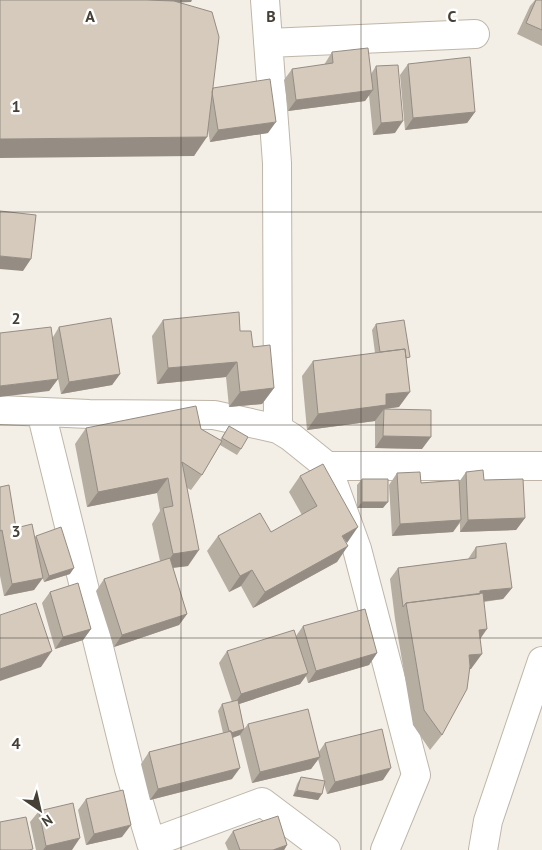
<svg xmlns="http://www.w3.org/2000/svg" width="542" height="850" font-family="'PT Sans',sans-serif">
  <rect width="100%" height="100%" fill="#f3efe6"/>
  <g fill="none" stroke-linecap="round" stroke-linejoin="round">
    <!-- minor casing -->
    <g stroke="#bfb6a9" stroke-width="30">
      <path id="minor" d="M265 0 277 163 278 429
        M268 43 475 34
        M0 410 89 414 214 415 278 429 291 437 327 466 357 549 416 775 385 850
        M41 412 129 769 151 843 262 802 326 850
        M327 466H542
        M483 850 488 821 542 661"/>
    </g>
    <!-- minor -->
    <use href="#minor" stroke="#fff" stroke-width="28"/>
  </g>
  <!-- wall -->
  <path fill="#b7aea2" d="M0 0 191 2H178L213 88 268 133 210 142 208 130 194 156Z
    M535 0H542V46L517 34 530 6Z
    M332 52 371 74 376 66 395 133 373 135 369 95 365 101 288 111 284 80 292 69 324 65Z
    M408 64 475 112 467 123 405 130 400 75Z
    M163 320 240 331 253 347 274 388 262 404 229 407 226 377 157 384 152 336Z
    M376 324 406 362 399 407 384 409 422 449 375 448V421L307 430 302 376 313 361 375 353 372 330Z
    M59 327 120 374 112 385 61 394 56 368 58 379 49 391 53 337Z
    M229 426 241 449 237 455 220 445 202 475 191 490 187 488 188 566 173 568 187 614 179 625 114 647 96 591 104 579 160 561 152 524 160 511 157 493 87 507 75 444 86 428 201 429 220 440Z
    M466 472 484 480 525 518 516 530 460 532V523L453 532 392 536 389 485 397 473 421 483 459 482Z
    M300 476 346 543 337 562 253 608 241 586 229 592 207 551 218 536 271 532 302 515 289 492Z
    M362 479 383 508H357V485Z
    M0 487 16 528 35 537 36 536 70 574 44 582 42 576 34 590 4 596 0 576Z
    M476 547 512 588 503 599 484 602 480 638 471 669H470L442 735 430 750 413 725 395 619 390 579 398 568 468 559Z
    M50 592 91 629 83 640 55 649 42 603Z
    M303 626 377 653 369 665 308 683 306 676 300 684 239 704 244 729 248 724 318 753 325 743 383 780 327 794 324 784 318 800 293 796 297 784 301 777 324 781 318 759 311 769 252 783 240 735 233 738 232 779 150 800 141 764 149 752 223 733 218 711 222 704 232 702 219 663 227 651 296 636Z
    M86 799 122 837 86 845 78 810Z
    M39 811 72 850H36L30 822Z
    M233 831 287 845 284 850H228L225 843Z"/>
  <!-- shaded-wall -->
  <path fill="#958d84" d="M102 0H192L191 2 98 6Z
    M373 90 365 101 288 111 296 100Z
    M475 112 467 123 405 130 413 118Z
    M403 121 395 133 373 135 381 123Z
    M276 122 268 133 210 142 218 130Z
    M207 137 194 156 0 158V139Z
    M0 256 31 259 23 271 0 269Z
    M237 362 226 377 157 384 168 368Z
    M120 374 112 385 61 394 69 382Z
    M58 379 49 391 0 397V386Z
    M274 388 262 404 229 407 240 392Z
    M410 392 399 407 384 409 375 421 307 430 318 414 386 394Z
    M383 436 431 437 422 449 375 448Z
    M168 478 157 493 87 507 98 492Z
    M362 502H388L383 508H357Z
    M525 518 516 530 460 532 468 520Z
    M461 520 453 532 392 536 400 524Z
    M358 527 347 543 342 536Z
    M348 546 337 562 253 608 265 592Z
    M199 550 188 566 162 569 173 554Z
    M74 568 70 574 44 582 49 576Z
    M252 570 241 586 229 592 240 576Z
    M43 578 34 590 4 596 12 584Z
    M512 588 503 599 477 602 480 591Z
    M187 614 179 625 114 647 122 635Z
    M91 629 83 640 55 649 63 637Z
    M487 629 476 645 479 630Z
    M52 651 41 667 0 681V669Z
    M377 653 369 665 308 683 316 671Z
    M482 654 471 669 458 671 469 655Z
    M308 673 300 684 233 706 241 694Z
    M244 729 240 735 225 740 229 734Z
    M320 757 311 769 252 783 260 772Z
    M240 768 232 779 150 800 158 789Z
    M391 768 383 780 327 794 335 782Z
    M297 790 322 794 318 800 293 796Z
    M131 825 122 837 86 845 94 834Z
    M80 838 72 850H43L46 846Z
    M287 845 284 850H273Z"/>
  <!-- building -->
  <path fill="#d5cabc" stroke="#958d84" d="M0 0H147L174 1 212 12 219 37 207 137 0 139Z
    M536 0H542V30L526 23Z
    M368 48 373 90 296 100 292 69 333 63 332 52Z
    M470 57 475 112 413 118 408 64Z
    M398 65 403 121 381 123 376 66Z
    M270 79 276 122 218 130 212 92 213 88Z
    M0 211 36 215 31 259 0 256Z
    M239 312 240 331H251L253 347 270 345 274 388 240 392 237 362 168 368 163 320Z
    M111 318 120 374 69 382 59 327Z
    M404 320 410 357 406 358 405 349 380 352 376 324Z
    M51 327 58 379 0 386V333Z
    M405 349 410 392 386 394V405L318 414 313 361Z
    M196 406 201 429 222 441 202 475 182 462 199 550 173 554 163 508 173 506 168 478 98 492 86 428Z
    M384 409 431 410V437L383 436Z
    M229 426 248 437 241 449 222 438Z
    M323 464 358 527 342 536 348 546 265 592 252 570 240 576 218 536 260 513 271 532 317 506 300 476Z
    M483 470 484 480 523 479 525 518 468 520 466 472Z
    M420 472 421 483 459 480 461 520 400 524 397 473Z
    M362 479H388V502H362Z
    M9 485 16 528 32 524 43 578 12 584 2 530 0 531V487Z
    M61 527 74 568 49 576 36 536Z
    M506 543 512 588 480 591V594L406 603 403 607 398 568 476 558V547Z
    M170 558 187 614 122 635 104 579Z
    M78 583 91 629 63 637 50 592Z
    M483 593 487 629 479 630 482 654 469 655 470 666 467 689 442 735 424 710 406 603Z
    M36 603 52 651 0 669V615Z
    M365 609 377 653 316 671 303 626Z
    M294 630 308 673 241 694 227 651Z
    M238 700 244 729 231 733V731H229L222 704Z
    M308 709 320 757 260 772 248 724Z
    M382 729 391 768 335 782 325 743Z
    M231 731 240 768 158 789 149 752Z
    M301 777 325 781 322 794 297 790Z
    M123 790 131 825 94 834 86 799Z
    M73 803 80 838 46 846 39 811Z
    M278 816 287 845 273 850H240L233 831Z
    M26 817 33 849 29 850H0V822Z"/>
  <!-- grid -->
  <path fill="none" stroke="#463f35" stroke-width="1" stroke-opacity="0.55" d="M181 0V850M361 0V850M0 212H542M0 425H542M0 638H542"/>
  <g font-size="16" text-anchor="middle" font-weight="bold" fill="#463f35" stroke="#fff" stroke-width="5" stroke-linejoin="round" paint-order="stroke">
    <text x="90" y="22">A</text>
    <text x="271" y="22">B</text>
    <text x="452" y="22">C</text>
    <text x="16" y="112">1</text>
    <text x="16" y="324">2</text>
    <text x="16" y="537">3</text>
    <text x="16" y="749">4</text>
  </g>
  <!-- north arrow -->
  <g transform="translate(40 810) rotate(146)" stroke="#ffffff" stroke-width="4" paint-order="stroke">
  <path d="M0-4L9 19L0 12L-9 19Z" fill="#463f35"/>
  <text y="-8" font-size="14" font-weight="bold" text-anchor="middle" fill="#463f35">N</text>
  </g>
</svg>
